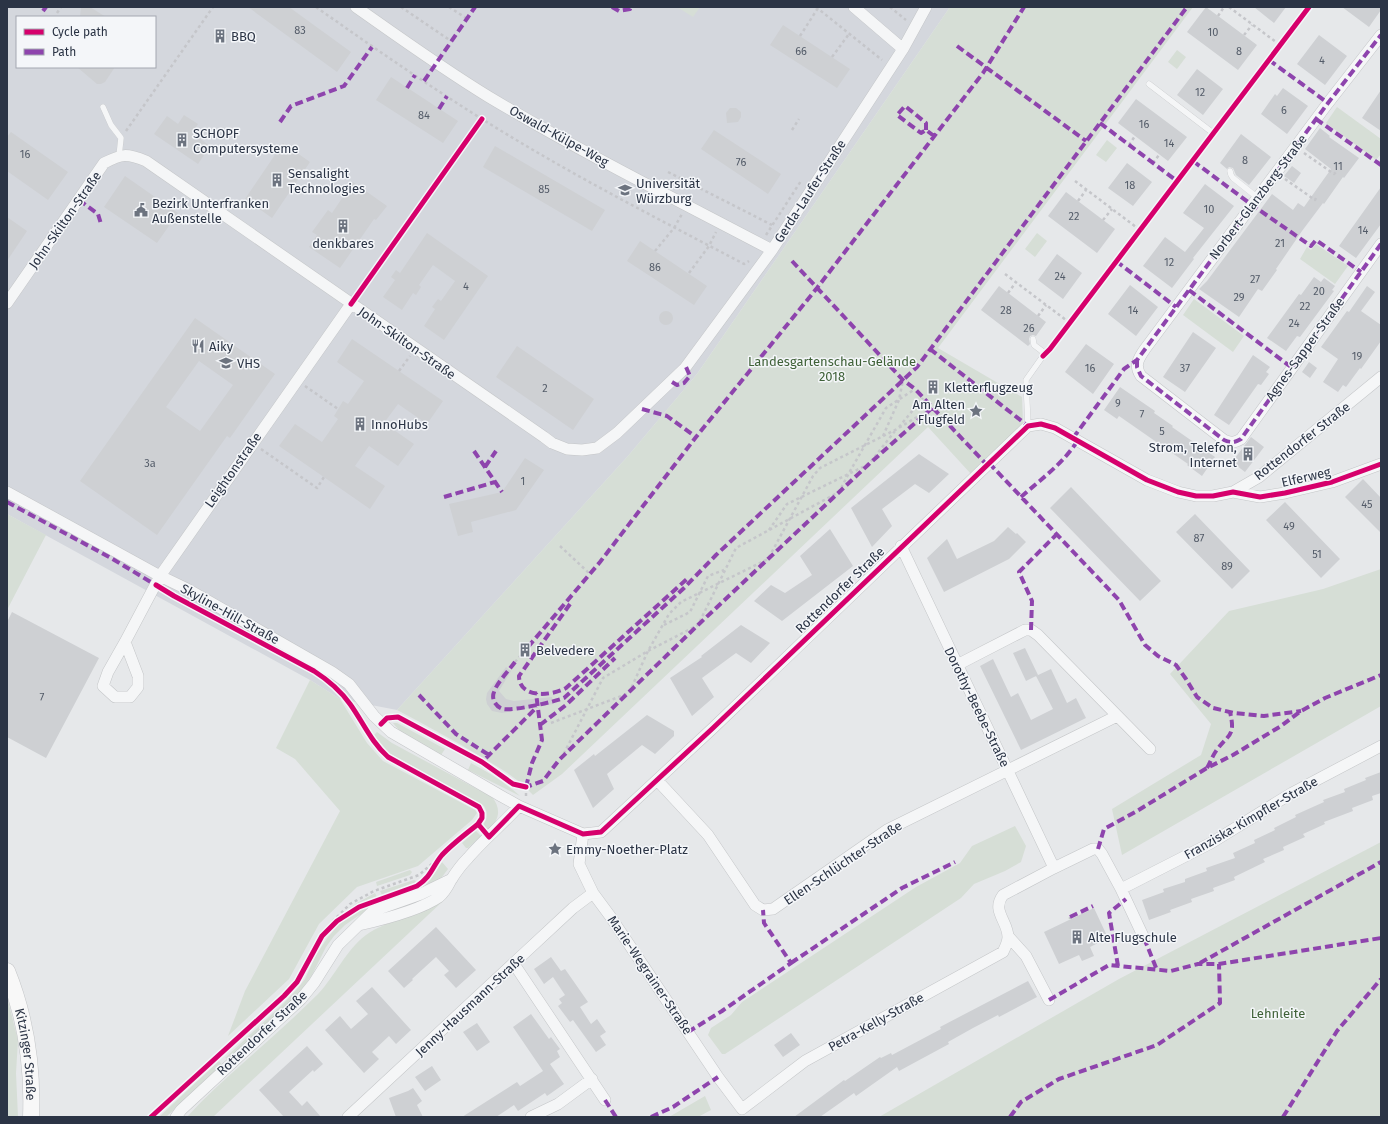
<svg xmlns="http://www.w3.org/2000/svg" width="1388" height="1124" font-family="'Fira Sans',sans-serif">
  <rect width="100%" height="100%" fill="#e6e8ea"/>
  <!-- built -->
  <path fill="#d4d7dd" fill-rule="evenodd" d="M7 7H950L697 374 628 456 397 710 340 699 310 680 7 514ZM17 17H155V67H17Z"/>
  <!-- green -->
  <path fill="#d6ded6" d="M677 7H700L693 17Z
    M950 7H1193L938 348 1022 397 1023 424 971 474 928 427 562 774 533 795C517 777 498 767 478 755 452 739 425 725 397 710L628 456 697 374Z
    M1177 50 1186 57 1177 69 1168 62Z
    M1337 107 1381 139V154L1376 160 1326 123Z
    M1107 140 1117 148 1106 162 1096 155Z
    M1037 233 1047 241 1035 257 1025 249Z
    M1316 244 1348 266 1335 284 1300 259 1307 247 1311 250Z
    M1194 299 1244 336 1233 352 1183 315Z
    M7 514 46 535 7 610Z
    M1381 569V706L1122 855 1112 809 1201 755 1211 724 1170 674 1229 611 1323 589Z
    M310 680 340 699 367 743 383 761 475 810 477 813 472 820 418 866 357 887 319 924 289 979 228 1036 245 991 340 811 295 759 276 748Z
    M393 723H397L445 749 441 755C426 746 404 738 393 723Z
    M377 732 392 743 492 797C502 809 499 821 488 830L483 825C488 818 488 813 484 806L389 753 374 735Z
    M471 763C489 773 505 782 520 796L468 770Z
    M1015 826 1026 846 1021 862 1005 871 974 884 961 898 725 1054H722L708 1035 711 1028 731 1015 742 1002 916 887 960 863 972 846Z
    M476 831 481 836 468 848H466L462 843Z
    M1381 842V1117H879L1119 979Z
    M442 862 448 869 442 877 436 882 384 904 383 900C398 895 418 892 429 880 434 875 438 868 442 862Z
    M410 870 412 872 410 875 377 886 376 882Z
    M414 880 416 881 414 884 382 895 380 891Z
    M375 893 377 897 359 904 342 915V914L357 903Z
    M443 901 213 1117H187C204 1098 223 1081 242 1064 268 1041 294 1018 318 994 336 975 345 951 366 935 390 918 420 917 443 901Z
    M378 902 380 906 358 916 345 925 334 936 326 947 312 975 298 995 228 1059 225 1058 284 1003 297 989 305 979 316 955 328 937 340 923 359 910Z
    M7 997 18 1040 16 1073 18 1117H7Z
    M219 1061 222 1065 166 1117H159Z
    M705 1096 711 1110 698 1117H669Z"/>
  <!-- building -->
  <path fill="#ced0d3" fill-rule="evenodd" d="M81 7H90L106 17H80Z
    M248 7H289L351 52 337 72Z
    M1206 7 1257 45 1238 70 1187 32Z
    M1254 7H1286L1274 23Z
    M1342 7H1381V10L1369 27Z
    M783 25 850 69 837 88 770 45Z
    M213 36a7 7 0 1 1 14 0a7 7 0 1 1-14 0Z
    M1319 35 1347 56 1325 85 1297 64Z
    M77 67H115L105 82 101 84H97Z
    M1197 69 1223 89 1203 115 1177 95Z
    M391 77 458 121 443 143 376 100Z
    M1283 88 1308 106 1287 134 1261 114 1275 94 1277 96Z
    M1381 90V131L1362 118Z
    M1136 99 1187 137 1168 161 1118 123Z
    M730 108H736L741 112V117L738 122 727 123 726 113Z
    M184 115 198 124 192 133 210 146 198 164 154 134 167 116 178 124Z
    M1320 128 1330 136 1329 137 1359 158 1344 178 1343 177 1324 204 1323 203 1302 231 1276 269 1277 270 1262 291 1258 289 1239 317 1199 289 1207 281 1272 194 1293 210 1298 203 1304 207 1331 169 1305 149Z
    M714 130 781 174 768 194 701 149Z
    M11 132 68 172 48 200 7 171V137Z
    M1241 134 1271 157 1249 185 1236 175 1233 168 1229 167 1227 169 1220 163Z
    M283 143 310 162 272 218 245 199Z
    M495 146 605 210 592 231 483 167Z
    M1127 163 1152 182 1133 206 1108 188Z
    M1292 166 1301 173 1294 183 1284 176Z
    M125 176 178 213 157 243 104 207Z
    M353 182 387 206 376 220 374 219 340 268 309 247 317 235 312 232 328 210 332 213Z
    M1205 184 1234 206 1193 258 1194 259 1172 288 1143 266 1165 237 1185 252 1204 228 1183 213Z
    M1381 187V224L1356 258 1339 246Z
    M1066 192 1115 229 1097 253 1048 216Z
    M7 217 27 231 7 261Z
    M427 233 488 276 444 340 424 326 435 309 432 307 438 299 441 301 455 281 433 265 419 285 421 287 416 295 413 293 402 310 383 297 395 280 391 277 396 270 400 273Z
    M640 241 707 286 694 305 627 261Z
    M1057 254 1082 273 1063 299 1038 280Z
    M1314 277 1321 282 1324 278 1335 286 1332 290 1334 291 1300 337 1297 336 1286 351 1267 338 1299 294 1301 295Z
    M1130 285 1158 307 1136 336 1108 314Z
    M999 286 1046 322 1036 336 1033 335 1030 336 1029 339 1030 344 1028 346 981 310Z
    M1367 286 1375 292 1361 311 1381 325V341L1361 369 1360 368 1346 387 1343 385 1338 392 1323 382 1338 359 1321 347 1347 311 1349 312Z
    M659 318a7 7 0 1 1 14 0a7 7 0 1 1-14 0Z
    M195 318 275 374 230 438 227 436 157 535 80 481ZM199 361 233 385 200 431 166 407Z
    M1193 332 1216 348 1185 392 1163 377Z
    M352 339 443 401 427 424 398 404 384 423 414 444 398 466 369 446 355 466 385 486 370 509 279 446 295 424 322 442 338 419 334 416 343 401 348 404 364 381 337 362Z
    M1086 344 1114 364 1093 394 1065 372Z
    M517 346 594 399 573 430 496 377Z
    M1253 355 1270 367 1266 372 1269 374 1261 385 1258 384 1229 425 1214 415Z
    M1309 362 1317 368 1310 378 1302 372Z
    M1120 387 1155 411 1154 413 1173 426 1172 427 1215 457 1202 476 1187 465 1188 464 1119 416 1117 419 1104 410Z
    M1251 437 1264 447 1245 472 1232 462Z
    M919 454 949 474 929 493 915 484 882 509 892 526 872 547 851 508Z
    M525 458 544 470 516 510 471 522 473 532 458 536 449 504 502 492Z
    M1363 479 1381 498V533L1345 497Z
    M1071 487 1161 581 1140 601 1050 508Z
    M1285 502 1340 559 1321 578 1266 520Z
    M1195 514 1250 571 1232 589 1176 532Z
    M1008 527 1016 534 1017 533 1026 542 1009 559 944 592 927 558 947 539 957 559 994 541Z
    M830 529 853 566 782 621 754 601 771 585 785 593 812 575 800 556Z
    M12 612 99 658 46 758 7 737V622Z
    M741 625 770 643 751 663 736 653 702 678 714 697 692 716 670 678 702 657 701 656Z
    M1025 648 1038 675 1026 681 1013 653Z
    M993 659 1011 697 1018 693 1031 720 1053 709 1036 676 1051 669 1067 703 1076 698 1086 718 1021 750 980 666Z
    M506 667 511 671 499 691 506 699 514 701 552 697 553 704 502 713 492 711 487 704 486 699 487 693Z
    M647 715 674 731V736L655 754 642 745 607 774 614 789 593 808 574 770 594 754 595 756Z
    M1381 772V793L1372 796 1373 800 1352 808 1353 811 1324 822 1325 824 1303 834 1305 837 1283 847 1284 850 1263 859 1265 862 1234 877 1235 880 1213 888 1214 891 1191 899 1192 902 1170 910 1171 912 1149 920 1142 900 1164 892 1163 889 1185 882V879L1207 871 1206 868 1235 858 1233 853 1255 843 1254 840 1275 830 1274 828 1296 817 1295 815 1324 802 1323 800 1345 792 1344 789 1366 780 1365 778Z
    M1094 908 1108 938 1090 947 1094 956 1082 961 1079 955 1059 964 1044 932Z
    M436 927 476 970 456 988 444 975 449 971 436 957 412 979 413 980 404 988 388 971Z
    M551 957 561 971 565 969 588 1002 580 1007 591 1024 597 1019 606 1032 600 1036 606 1045 596 1052 573 1020 570 1022 558 1006 562 1003 559 999 565 995 553 977 544 984 534 969Z
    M1028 981 1037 997 999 1017 998 1015 973 1028 948 1042 949 1044 899 1071 897 1067 856 1096 854 1093 820 1117H794L844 1080 845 1081 880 1057 881 1058 891 1053 892 1055 941 1029 940 1027Z
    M372 987 411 1030 396 1044 389 1036 372 1052 379 1059 364 1073 325 1030 340 1016 351 1029 368 1014 356 1001Z
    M531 1014 549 1039 551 1037 560 1049 557 1051 560 1057 550 1064 564 1084 547 1096 545 1093 518 1111 514 1105 496 1117H462L517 1082 520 1086 543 1071 513 1027Z
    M477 1023 490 1042 477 1051 463 1032Z
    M791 1033 800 1045 783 1057 774 1045Z
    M307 1046 323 1064 314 1072 313 1070 289 1092 302 1106 307 1101 321 1117H284L259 1090Z
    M432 1066 441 1080 425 1091 415 1077Z
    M413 1088 422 1101 417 1105 423 1117H396L389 1098 408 1091Z"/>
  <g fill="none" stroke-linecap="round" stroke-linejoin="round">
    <!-- lane casing -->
    <g stroke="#c4c6c8" stroke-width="6">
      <path id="lane" d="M1149 84 1213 133
        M103 107 111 125 121 138 119 156
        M1230 171 1231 175 1233 178 1258 198
        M1028 426 1026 380 1043 356 1042 351 1034 345 1033 339"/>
    </g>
    <!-- street casing -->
    <g stroke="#c4c6c8" stroke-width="12">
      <path id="street" d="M356 7C400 38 443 69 489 97 581 152 677 200 772 250
        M854 7 903 49
        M1381 35 1328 103 1145 349C1138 359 1134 366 1141 376L1224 440C1231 443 1234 443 1241 439L1381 244
        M7 303 104 163C122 154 126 153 146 161L544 437 552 443 567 449 582 450 597 448 617 433 685 368 772 250 903 49 926 7
        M7 492 160 576 189 590 332 672 349 684 374 716 391 732 501 796 519 806 583 834 601 832 713 728 1028 426 1041 424 1055 428 1147 480 1178 492 1196 496H1213L1233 492 1259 477 1381 377
        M1233 492 1260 497 1285 493 1332 482 1381 464
        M901 546 1054 868
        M125 642 138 676V687L130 697H115L103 686 108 672 125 642 160 576 351 304
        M957 665 1025 630H1031L1038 635 1150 749
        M657 780 708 835 755 905 763 910 773 909 887 830 1117 716
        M583 834 579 864 593 893 610 916 718 1077 742 1109
        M1121 889 1144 938
        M359 925C381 920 420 910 439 897 445 892 448 886 451 880 456 872 462 864 468 858 484 839 503 824 519 806
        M1008 936 1026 956 1049 1000
        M514 964 605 1100
        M742 1109 805 1061 1003 952C1005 948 1008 942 1008 937 1008 921 991 911 1003 895L1054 868 1093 849H1098L1102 854 1121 889 1211 843 1292 793 1381 746
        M176 1117 181 1110 301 999 314 983 338 945 373 911 421 894 452 879
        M348 1117 573 908 593 893
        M531 1117 558 1104 592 1079"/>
    </g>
    <!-- secondary casing -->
    <g stroke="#c4c6c8" stroke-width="17">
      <g id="secondary">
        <path id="s1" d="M7 971C26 1018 33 1066 31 1117"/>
      </g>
    </g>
    <!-- path -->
    <path stroke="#c5c6ca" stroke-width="2.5" stroke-dasharray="3 3" stroke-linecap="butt" d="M316 7C384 55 452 102 523 144 595 187 670 225 744 264L749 261
      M401 7 451 41
      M449 7 466 18
      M816 7 882 60
      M890 7 906 20
      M1229 7 1280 45
      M57 13 61 7
      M1218 16 1224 7
      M1244 35 1252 25
      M800 36 818 8
      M832 57 849 34
      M792 130 799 119
      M126 131 213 7
      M1129 145 1135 136
      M1304 153 1334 174 1336 172
      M1153 163 1159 155
      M668 172 772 225
      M1285 179 1315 200 1316 198
      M1075 181 1140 230
      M1078 201 1086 190
      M1103 220 1112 209
      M766 235 801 181
      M655 251 674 228 682 214
      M689 273 709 246 716 232
      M1005 274 1070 323
      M1008 293 1016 282
      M1038 316 1046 305
      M399 371 410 356
      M305 386 338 409
      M899 427 923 398
      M883 436 899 400 903 380
      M261 449 317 488 324 477
      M769 530 787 504 869 464 895 431
      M560 546 590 574
      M664 625 690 612 708 576 724 570
      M515 662 528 647
      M551 723 629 693 648 651 669 614 681 602 768 559 813 476 820 468 897 429 932 408
      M561 759 603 678 648 651 698 625 736 548 839 492 849 473 886 408 915 389
      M526 787V798
      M1070 917V919
      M322 936 334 920 350 904 374 891 419 875 442 855"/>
    <!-- lane -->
    <use href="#lane" stroke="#f5f6f7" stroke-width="5.5"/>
    <!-- street -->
    <use href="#street" stroke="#f5f6f7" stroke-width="11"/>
    <!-- secondary -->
    <use href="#secondary" stroke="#f8f8f8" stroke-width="16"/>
    <!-- quiet -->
    <path stroke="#8e44ad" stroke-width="4" stroke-dasharray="8 4" stroke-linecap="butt" d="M612 7 619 11 630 9 631 7
      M43 11 46 7
      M957 46 1086 141
      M1269 60 1328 103
      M424 81 475 7
      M407 88 415 75
      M439 109 447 96
      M1316 119 1381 165
      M280 122 291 106 344 86 372 47
      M1100 123 1177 181
      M926 130V123L905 106 897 115 921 133 926 130 934 136
      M1193 161 1252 205 1311 246 1316 240 1361 272
      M79 200 98 214 101 224
      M792 261 903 380 915 389 987 465
      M1116 261 1176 307
      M1189 290 1291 367
      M930 349 1028 426
      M1137 360V367L1141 376 1224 440C1231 443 1234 443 1241 439L1381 244
      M672 382 677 385 684 383 690 376 686 367
      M642 409 667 416 696 437
      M1073 438 1124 369 1137 360 1328 103 1381 35
      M474 451 502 492
      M989 463 1119 600 1145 645 1158 656 1176 665 1186 679 1197 697 1213 708 1234 713 1264 716 1301 711
      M485 467 496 451
      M444 497 495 482
      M1021 497C1041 479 1064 463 1078 440
      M7 502 111 558 159 587
      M570 604 519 676C519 699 552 696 566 688L688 578
      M1031 630 1032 601 1019 572 1057 534
      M528 647 600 562 696 437 817 288 983 73 1024 7
      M515 662C510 669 496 684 494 692 491 699 496 707 503 709 513 711 554 702 564 698L684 588 716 555 917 367 1187 7
      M419 695 456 734 489 755
      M540 725 566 705 615 658
      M486 758 537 707
      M1207 768C1210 763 1212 757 1216 751 1228 734 1236 737 1230 712
      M524 787H526L543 781 559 760 698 625 869 464 932 408
      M526 787 532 763 542 740 536 693
      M1098 849 1104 829 1137 811 1207 768 1233 755 1281 726 1301 711 1325 698 1381 675
      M1070 917 1093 906
      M1144 938 1157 970
      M791 963 902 888 955 862
      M1200 963 1381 862
      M1118 966 1109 913 1126 899
      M1049 1000 1109 965 1171 971 1198 964H1219L1381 938
      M688 1032 722 1011 791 963 764 923 763 910
      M605 1100 616 1117
      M651 1117 673 1107 718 1077
      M1010 1117 1021 1102 1059 1079 1157 1045 1220 1003 1219 964
      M1283 1117 1337 1031 1381 979"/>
    <!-- cycleway casing -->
    <g stroke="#f4f6f9" stroke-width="8">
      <path id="cycleway" d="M351 304 482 119
        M1043 356 1050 349 1309 7
        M381 724 387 718 398 717 482 762 513 784 526 787
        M478 824 489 837 519 806 583 834 601 832 713 728 1028 426 1041 424 1055 428 1147 480 1178 492 1196 496H1213L1233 492 1260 497 1285 493 1332 482 1381 464
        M151 1117 284 996 297 982 322 936 337 921 359 907 417 886C432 876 432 867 442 855 452 844 467 833 478 824L482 818V813L479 807 388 757C371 742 363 722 350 704 340 690 328 680 314 671L174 596 156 585"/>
    </g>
    <!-- cycleway -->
    <use href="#cycleway" stroke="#d6006c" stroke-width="5"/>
  </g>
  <!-- icons -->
  <defs>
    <g id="building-bare" transform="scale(1.08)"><path d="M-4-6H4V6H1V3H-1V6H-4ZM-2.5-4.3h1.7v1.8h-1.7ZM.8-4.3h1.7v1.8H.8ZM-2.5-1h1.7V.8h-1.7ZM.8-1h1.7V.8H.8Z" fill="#6c737f" stroke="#f4f6f9" stroke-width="2.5" paint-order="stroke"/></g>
    <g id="university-bare" transform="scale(1.08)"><path d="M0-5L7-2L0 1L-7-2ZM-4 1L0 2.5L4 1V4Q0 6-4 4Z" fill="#6c737f" stroke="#f4f6f9" stroke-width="2.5" paint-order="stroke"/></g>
    <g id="civic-bare" transform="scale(1.08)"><path d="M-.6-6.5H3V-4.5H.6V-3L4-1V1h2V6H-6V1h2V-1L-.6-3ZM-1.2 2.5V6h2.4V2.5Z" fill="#6c737f" stroke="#f4f6f9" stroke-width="2.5" paint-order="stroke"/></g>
    <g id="restaurant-bare" transform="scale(1.08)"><path d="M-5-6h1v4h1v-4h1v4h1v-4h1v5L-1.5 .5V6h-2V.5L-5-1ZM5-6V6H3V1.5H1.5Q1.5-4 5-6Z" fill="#6c737f" stroke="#f4f6f9" stroke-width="2.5" paint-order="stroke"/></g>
    <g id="school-bare" transform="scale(1.08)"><path d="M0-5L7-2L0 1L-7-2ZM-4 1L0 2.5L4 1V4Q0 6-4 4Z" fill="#6c737f" stroke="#f4f6f9" stroke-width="2.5" paint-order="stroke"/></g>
    <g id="sight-bare" transform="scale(1.08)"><path d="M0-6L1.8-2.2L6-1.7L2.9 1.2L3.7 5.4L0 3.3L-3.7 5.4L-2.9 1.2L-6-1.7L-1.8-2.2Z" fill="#6c737f" stroke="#f4f6f9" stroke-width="2.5" paint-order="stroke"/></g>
  </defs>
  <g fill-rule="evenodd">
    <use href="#building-bare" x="220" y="36"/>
    <use href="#building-bare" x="182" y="140"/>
    <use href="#building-bare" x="277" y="180"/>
    <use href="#university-bare" x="625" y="190"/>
    <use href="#civic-bare" x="141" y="210"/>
    <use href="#building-bare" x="343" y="226"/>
    <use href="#restaurant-bare" x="198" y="346"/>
    <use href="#school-bare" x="226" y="363"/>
    <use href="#building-bare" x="933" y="387"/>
    <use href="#sight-bare" x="976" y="411"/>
    <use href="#building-bare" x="360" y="424"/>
    <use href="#building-bare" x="1248" y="454"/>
    <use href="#building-bare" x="525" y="650"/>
    <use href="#sight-bare" x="555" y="849"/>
    <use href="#building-bare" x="1077" y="937"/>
  </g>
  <g text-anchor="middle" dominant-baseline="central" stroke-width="3" stroke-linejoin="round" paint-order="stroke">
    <!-- number labels -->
    <g font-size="11" fill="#545c69">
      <text x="300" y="30">83</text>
      <text x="1213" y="32">10</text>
      <text x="801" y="51">66</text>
      <text x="1239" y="51">8</text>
      <text x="1322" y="60">4</text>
      <text x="1200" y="92">12</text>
      <text x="1284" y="110">6</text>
      <text x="424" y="115">84</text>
      <text x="1144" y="124">16</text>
      <text x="1169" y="143">14</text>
      <text x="25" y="154">16</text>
      <text x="1245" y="160">8</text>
      <text x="741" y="162">76</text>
      <text x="1338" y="166">11</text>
      <text x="1130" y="185">18</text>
      <text x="544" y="189">85</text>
      <text x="1209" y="209">10</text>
      <text x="1074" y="216">22</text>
      <text x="1363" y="230">14</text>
      <text x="1280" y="243">21</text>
      <text x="1169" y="262">12</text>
      <text x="655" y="267">86</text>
      <text x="1060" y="276">24</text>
      <text x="1255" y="279">27</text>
      <text x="466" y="286">4</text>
      <text x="1319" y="291">20</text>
      <text x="1239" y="297">29</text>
      <text x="1305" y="306">22</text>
      <text x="1006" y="310">28</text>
      <text x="1133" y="310">14</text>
      <text x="1294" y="323">24</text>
      <text x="1029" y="328">26</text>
      <text x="1357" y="356">19</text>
      <text x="1090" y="368">16</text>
      <text x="1185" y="368">37</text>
      <text x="545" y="388">2</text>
      <text x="1118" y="403">9</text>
      <text x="1142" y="414">7</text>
      <text x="1162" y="431">5</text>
      <text x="150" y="463">3a</text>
      <text x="523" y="481">1</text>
      <text x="1367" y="504">45</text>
      <text x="1289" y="526">49</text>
      <text x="1199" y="538">87</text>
      <text x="1317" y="554">51</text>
      <text x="1227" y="566">89</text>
      <text x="42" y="697">7</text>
    </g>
    <!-- poi labels -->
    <g font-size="13" fill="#2b3445" stroke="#f4f6f9" text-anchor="start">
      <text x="231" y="36">BBQ</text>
      <text x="193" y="133">SCHOPF<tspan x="193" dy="15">Computersysteme</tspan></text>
      <text x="288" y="173">Sensalight<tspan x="288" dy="15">Technologies</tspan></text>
      <text x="636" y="183">Universität<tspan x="636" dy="15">Würzburg</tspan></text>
      <text x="152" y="203">Bezirk Unterfranken<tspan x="152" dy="15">Außenstelle</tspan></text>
      <text x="343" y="243" text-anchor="middle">denkbares</text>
      <text x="209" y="346">Aiky</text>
      <text x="237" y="363">VHS</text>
      <text x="944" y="387">Kletterflugzeug</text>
      <text x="965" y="404" text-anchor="end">Am Alten<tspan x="965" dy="15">Flugfeld</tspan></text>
      <text x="371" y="424">InnoHubs</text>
      <text x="1237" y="447" text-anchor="end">Strom, Telefon,<tspan x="1237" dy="15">Internet</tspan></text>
      <text x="536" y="650">Belvedere</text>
      <text x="566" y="849">Emmy-Noether-Platz</text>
      <text x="1088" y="937">Alte Flugschule</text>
    </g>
    <!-- street labels -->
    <g font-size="13" fill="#2b3445" stroke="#f4f6f9">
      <text transform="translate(559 136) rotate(29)">Oswald-Külpe-Weg</text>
      <text transform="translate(810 191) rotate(-57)">Gerda-Laufer-Straße</text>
      <text transform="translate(1258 197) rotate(-53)">Norbert-Glanzberg-Straße</text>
      <text transform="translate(65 220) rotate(-55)">John-Skilton-Straße</text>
      <text transform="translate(407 343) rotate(35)">John-Skilton-Straße</text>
      <text transform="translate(1305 349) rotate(-54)">Agnes-Sapper-Straße</text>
      <text transform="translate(1302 441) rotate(-38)">Rottendorfer Straße</text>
      <text transform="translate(233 470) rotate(-55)">Leightonstraße</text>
      <text transform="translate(1306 477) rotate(-13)">Elferweg</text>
      <text transform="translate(840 590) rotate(-44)">Rottendorfer Straße</text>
      <text transform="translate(230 614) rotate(29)">Skyline-Hill-Straße</text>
      <text transform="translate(977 707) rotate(64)">Dorothy-Beebe-Straße</text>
      <text transform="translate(1251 818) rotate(-30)">Franziska-Kimpfler-Straße</text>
      <text transform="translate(843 863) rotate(-34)">Ellen-Schlüchter-Straße</text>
      <text transform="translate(650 975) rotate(56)">Marie-Wegrainer-Straße</text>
      <text transform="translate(470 1005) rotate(-43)">Jenny-Hausmann-Straße</text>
      <text transform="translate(876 1022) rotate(-29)">Petra-Kelly-Straße</text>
      <text transform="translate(262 1033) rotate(-43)">Rottendorfer Straße</text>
      <text stroke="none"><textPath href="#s1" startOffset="86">Kitzinger Straße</textPath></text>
    </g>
    <!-- park labels -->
    <g font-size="13" fill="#3f6138" stroke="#f4f6f9">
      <text x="832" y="361">Landesgartenschau-Gelände<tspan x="832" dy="15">2018</tspan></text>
      <text x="1278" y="1013">Lehnleite</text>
    </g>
  </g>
  <!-- border -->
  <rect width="1388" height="1124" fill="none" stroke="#2b3445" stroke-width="16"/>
  <!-- legend -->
  <rect x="16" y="16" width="140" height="52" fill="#f4f6f9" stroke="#a4a8b1"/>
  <rect x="24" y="29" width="20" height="6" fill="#d6006c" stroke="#a4a8b1"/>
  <text x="52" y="36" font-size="12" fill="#2b3445">Cycle path</text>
  <rect x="24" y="49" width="20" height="6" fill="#8e44ad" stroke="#a4a8b1"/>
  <text x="52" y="56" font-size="12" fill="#2b3445">Path</text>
</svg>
